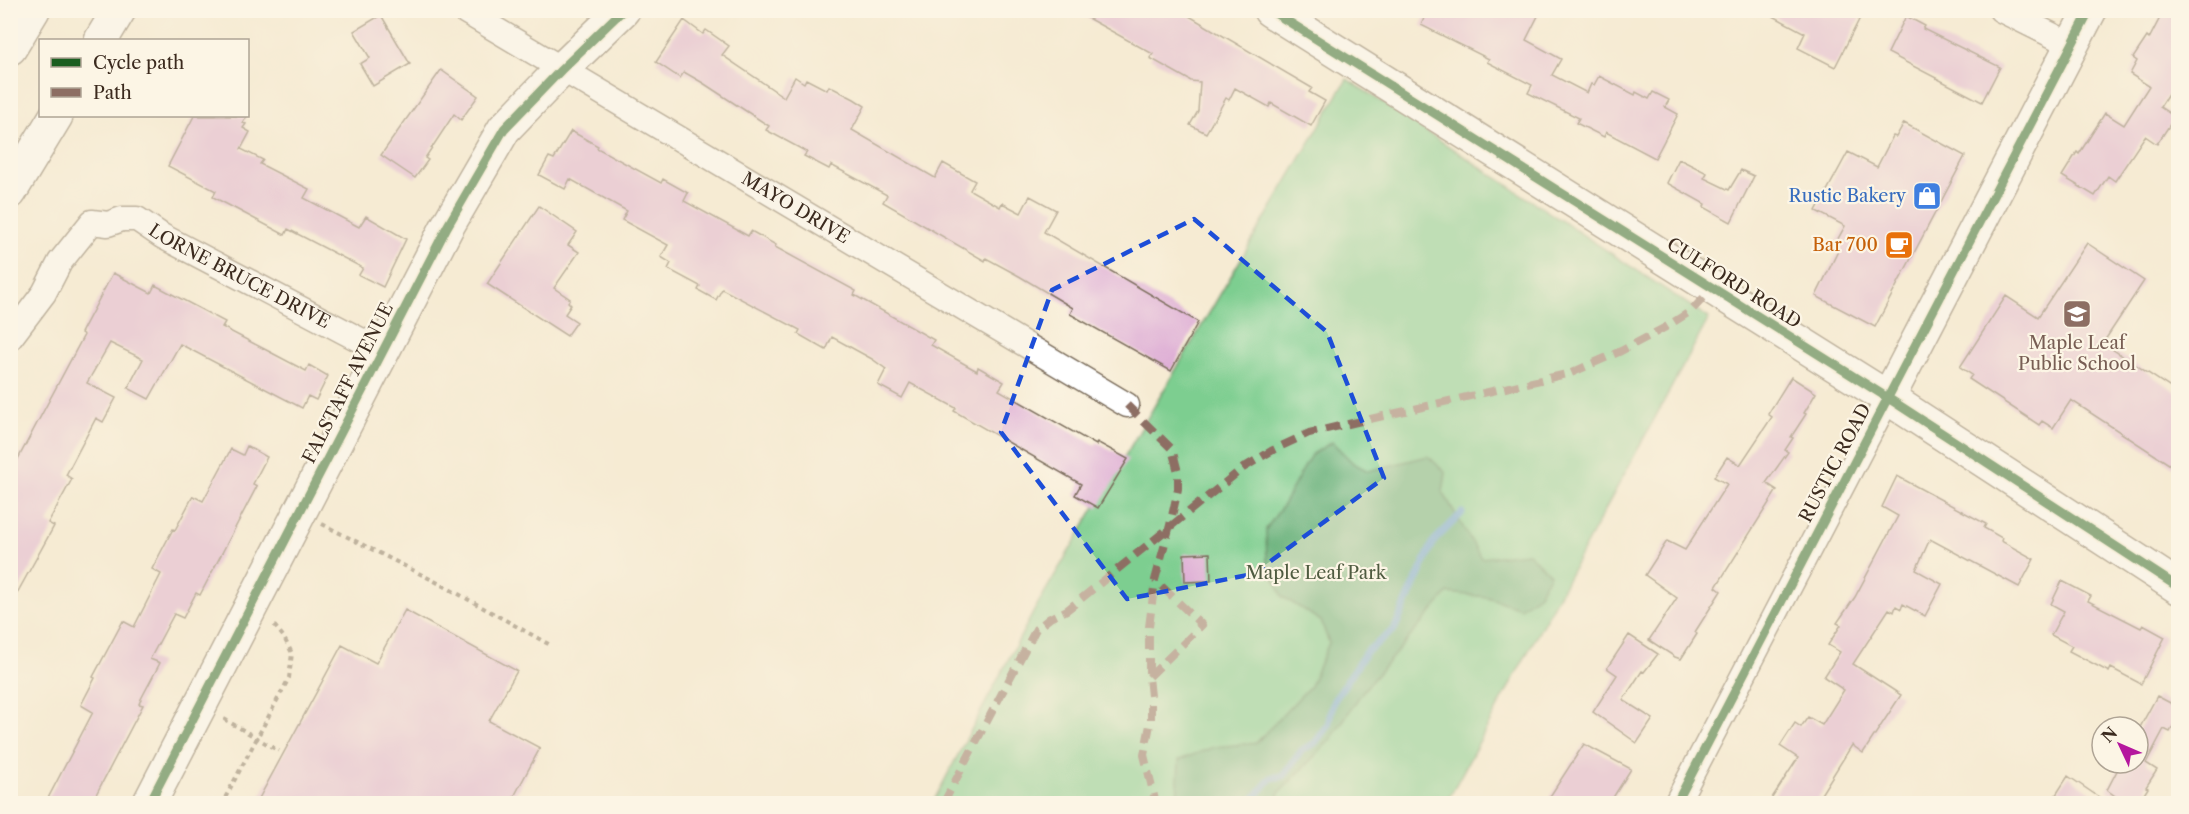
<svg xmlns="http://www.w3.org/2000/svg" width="2189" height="814" font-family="'Libre Caslon Text',serif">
  <rect width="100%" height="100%" fill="#fcf5e5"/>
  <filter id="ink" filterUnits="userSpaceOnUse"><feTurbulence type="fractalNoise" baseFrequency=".0167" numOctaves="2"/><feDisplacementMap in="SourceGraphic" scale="12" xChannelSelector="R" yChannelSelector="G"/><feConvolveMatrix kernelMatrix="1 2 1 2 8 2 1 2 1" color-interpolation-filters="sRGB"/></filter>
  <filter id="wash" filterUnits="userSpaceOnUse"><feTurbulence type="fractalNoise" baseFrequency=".008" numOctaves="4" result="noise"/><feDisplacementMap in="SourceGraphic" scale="24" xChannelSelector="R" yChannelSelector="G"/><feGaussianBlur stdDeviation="1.35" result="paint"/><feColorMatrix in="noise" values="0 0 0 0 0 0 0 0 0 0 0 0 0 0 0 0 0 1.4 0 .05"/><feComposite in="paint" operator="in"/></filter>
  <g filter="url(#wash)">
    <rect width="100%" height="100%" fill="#f6ebd3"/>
    <!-- green -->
    <path fill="#7dce90" stroke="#5c7c57" stroke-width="1.5" d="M1347 79 1709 318 1446 803 932 804 1036 607Z"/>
    <!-- forest -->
    <path fill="#66b17a" stroke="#506e4c" stroke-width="1.5" d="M1332 442 1353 463 1368 471 1428 456 1446 473 1443 492 1481 558 1528 553 1550 574 1538 595 1520 608 1487 597 1448 593 1363 691 1331 739 1279 793 1276 803H1177L1179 760 1214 747 1256 743 1310 686 1329 643 1321 621 1283 597 1267 563 1266 529 1283 505 1311 455Z"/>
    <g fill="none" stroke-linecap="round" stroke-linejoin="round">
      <!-- stream -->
      <path stroke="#65a2d6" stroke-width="7" d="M1251 804 1256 796 1271 778 1283 776 1302 750 1315 743 1328 725 1333 702 1366 652 1394 630 1434 541 1462 513"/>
    </g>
    <g id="blocks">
      <!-- building -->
      <path fill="#deaed6" d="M1073 10H1179L1312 88 1309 92 1325 101 1311 126 1271 103 1269 107 1235 88 1229 100 1226 98 1206 133 1190 125 1198 111 1200 82 1191 81 1150 58 1153 54Z
        M1428 10H1473L1485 17 1488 10H1541L1526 40 1561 59 1552 75 1587 93 1591 84 1594 85 1599 76 1635 95 1636 92 1649 99 1653 92 1669 100 1665 107 1678 114 1655 158 1606 132 1604 137 1576 123 1579 118 1528 93 1532 85 1487 62 1489 59 1421 25Z
        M1762 10H1864L1835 67 1798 48 1805 33Z
        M2164 10H2178V79L2160 107 2175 117 2157 144 2145 136 2115 181 2108 176 2095 196 2062 176 2077 152 2079 154 2105 113 2124 125 2149 86 2130 74 2137 61 2133 58 2147 37 2149 39Z
        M381 15 410 64 373 86 360 64 370 58 354 31Z
        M1906 16 1925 26 1923 29 2000 67 1982 102 1888 53Z
        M684 20 703 34 706 30 729 46 722 55 784 97 795 77 804 83 806 79 827 90 829 86 854 99 865 106 852 130 935 178 943 163 975 181 970 190 1000 207 1002 203 1021 213 1030 196 1056 210 1044 232 1198 322 1171 371 1070 314 1073 308 1019 276 986 258 985 261 883 202 887 195 831 165 829 169 804 156 807 152 766 130 769 126 703 83 684 72 680 78 656 62Z
        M441 70 478 96 461 120 454 114 425 158 428 160 415 178 381 155Z
        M194 116H247L243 123 246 124 243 128 250 132 241 149 263 160 260 164 309 189 304 198 359 227 366 216 406 239 383 287 359 275 363 268 288 229 285 235 234 208 213 197 216 191 168 166Z
        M1904 123 1965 156 1875 327 1816 296 1839 249 1834 246 1845 226 1816 211 1848 152 1877 167 1893 136 1896 137Z
        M571 131 598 146 597 148 661 183 663 179 688 193 684 201 748 236 751 231 776 245 775 247 856 291 854 295 934 340 931 345 977 371 978 367 1004 382 999 390 1096 445 1097 442 1128 459 1098 508 1075 495 1081 484 954 411 956 408 910 383 902 398 878 385 886 369 872 359 832 337 826 350 798 334 800 330 722 289 716 300 698 290 700 286 668 269 671 263 661 257 668 245 622 220 627 211 570 179 565 189 539 175 549 157 554 159Z
        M1679 159 1707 173 1704 178 1729 190 1741 170 1754 176 1731 222 1704 207 1705 204 1667 183Z
        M539 206 577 232 568 245 579 252 554 288 570 299 568 302 571 305 565 314 577 322 567 336 487 284Z
        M2087 243 2144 281 2103 343 2178 393V470L2071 400 2053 428 2042 421 2039 425 1969 379 1972 375 1960 367 2006 296 2038 317Z
        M113 273 151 293 155 285 225 322 222 327 270 352 306 371 309 365 328 376 316 400 308 396 302 408 180 344 149 399 128 388 143 359 110 343 87 383 116 398 103 422 96 418 66 475 72 479 48 523 54 526 10 606V474L84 335 81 333Z
        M1791 377 1816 393 1804 413 1806 414 1791 437 1793 438 1785 450 1788 452 1766 483 1777 490 1716 587 1721 591 1695 632 1697 634 1681 659 1675 657 1649 640 1677 598 1645 575 1667 541 1685 550 1727 484 1714 477 1727 457 1740 465 1772 417 1768 414Z
        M247 446 267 457 253 484 257 486 200 595 196 593 183 618 174 614 150 659 160 663 141 699 139 704 143 705 91 804H45L93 712 81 705 95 678 93 677 123 621 134 627 161 574 152 569 173 529 175 530 193 496 203 501 231 449 243 455Z
        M1897 476 1986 524 1984 528 2002 538 2001 541 2034 559 2019 587 1930 539 1916 570 1942 584 1925 616 1903 604 1901 609 1896 606 1894 612 1889 609 1853 664 1901 695 1863 753 1852 745 1815 804H1768L1798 758 1780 746 1795 723 1801 727 1808 717 1822 725 1844 690 1824 677 1840 652 1828 645 1841 625 1837 623 1855 597 1898 516 1882 507Z
        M1210 553 1211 581 1185 582 1184 554Z
        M2062 581 2091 596 2088 601 2141 628 2143 625 2165 637 2141 684 2111 668 2109 672 2069 651 2072 646 2051 635 2064 611 2051 604Z
        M405 610 517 671 489 721 540 748 510 804H256L342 645 376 663Z
        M1629 635 1658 654 1644 672 1642 671 1623 700 1653 719 1637 743 1593 712 1617 675 1607 668Z
        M2157 696 2178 707V717L2170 732 2164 729 2146 763 2157 770 2146 787 2148 788 2138 804H2126L2107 790 2121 763H2138V731Z
        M1584 744 1631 769 1609 804H1545Z
        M2068 776 2109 804H2050Z"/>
    </g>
  </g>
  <g filter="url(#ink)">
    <use href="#blocks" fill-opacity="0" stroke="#7c6e5d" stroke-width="1.5"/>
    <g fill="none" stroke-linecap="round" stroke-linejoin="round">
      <!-- street casing -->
      <g stroke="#7c6e5d" stroke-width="27">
        <g id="street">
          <path id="s1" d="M463 10 1127 405"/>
          <path d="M2001 10 2072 45"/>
          <path id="s2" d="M10 338 44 293 60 262 92 222 108 224 122 219H137L162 236 383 352"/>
          <path d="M1676 804 1888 398"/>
        </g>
      </g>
      <!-- secondary casing -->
      <g stroke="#7c6e5d" stroke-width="36">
        <path id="secondary" d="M1270 10 1888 398 2178 587
          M1888 398 2090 10
          M149 804 447 227 504 129 561 70 623 10"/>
      </g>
      <!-- highway casing -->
      <g stroke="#7c6e5d" stroke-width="36">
        <path id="highway" d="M101 40 119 10
          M10 48 33 10
          M10 192 56 116"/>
      </g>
      <!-- path -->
      <path stroke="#7c6e5d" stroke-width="4" stroke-dasharray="4.5 4.5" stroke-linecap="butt" d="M322 524 444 586 552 646
        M224 719 279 751
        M219 804 225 798 289 678 292 653 283 636 273 624"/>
      <!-- street -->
      <use href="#street" stroke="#fff" stroke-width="24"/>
      <!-- secondary -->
      <use href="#secondary" stroke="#fff" stroke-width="33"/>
      <!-- highway -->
      <use href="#highway" stroke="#fff" stroke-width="33"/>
      <!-- quiet -->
      <path stroke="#8d6e63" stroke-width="8" stroke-dasharray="15 8" stroke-linecap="butt" d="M1127 405 1172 449 1178 472V489L1170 525 1155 580 1149 627V677L1151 696V720L1144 755 1156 804
        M1149 677 1202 625 1155 580
        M943 804 1036 629 1050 618 1067 610 1243 468 1273 450 1309 433 1571 373 1621 351 1664 328 1691 311 1712 289"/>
      <!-- cycleway casing -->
      <g stroke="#fcf5e5" stroke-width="13">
        <path id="cycleway" d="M1270 10 1888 398 2178 587
          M149 804 447 227 504 129 561 70 623 10
          M1676 804 2090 10"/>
      </g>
      <!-- cycleway -->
      <use href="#cycleway" stroke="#1b5e20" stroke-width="9"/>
    </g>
  </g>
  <!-- marked area -->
  <path d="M0 0H2189V814H0ZM1194 219 1327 332 1384 478 1253 574 1127 599 1001 432 1052 290Z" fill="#f6ebd3" fill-opacity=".55" fill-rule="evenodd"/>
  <path fill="none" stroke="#1d4ed8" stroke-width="4.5" stroke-dasharray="12 8" stroke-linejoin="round" d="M1194 219 1327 332 1384 478 1253 574 1127 599 1001 432 1052 290Z"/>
  <!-- icons -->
  <defs>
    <g id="shop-square" transform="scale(1.5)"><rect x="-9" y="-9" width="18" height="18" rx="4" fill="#3f7fe0" stroke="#fcf5e5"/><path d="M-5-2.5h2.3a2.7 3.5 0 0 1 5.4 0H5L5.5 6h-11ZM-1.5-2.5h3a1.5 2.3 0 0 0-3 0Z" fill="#fff"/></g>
    <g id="cafe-square" transform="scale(1.5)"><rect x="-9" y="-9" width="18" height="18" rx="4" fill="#e8710a" stroke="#fcf5e5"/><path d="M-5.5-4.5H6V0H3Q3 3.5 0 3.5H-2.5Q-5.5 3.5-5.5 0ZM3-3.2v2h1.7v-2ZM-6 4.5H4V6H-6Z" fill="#fff"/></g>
    <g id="school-square" transform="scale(1.5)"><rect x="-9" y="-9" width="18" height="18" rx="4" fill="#8d6e63" stroke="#fcf5e5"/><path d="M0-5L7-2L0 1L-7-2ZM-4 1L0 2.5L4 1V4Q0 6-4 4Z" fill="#fff"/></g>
  </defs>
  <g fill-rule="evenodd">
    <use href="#shop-square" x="1927" y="196"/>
    <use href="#cafe-square" x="1899" y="245"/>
    <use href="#school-square" x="2077" y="314"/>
  </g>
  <g text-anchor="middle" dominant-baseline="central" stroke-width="4.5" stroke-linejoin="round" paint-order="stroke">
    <!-- shop labels -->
    <g font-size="18" fill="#366cbe" stroke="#fcf5e5" text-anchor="end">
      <text x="1906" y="196">Rustic Bakery</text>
    </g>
    <!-- street labels -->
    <g font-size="18" fill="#3b2a1e" stroke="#fcf5e5">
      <text stroke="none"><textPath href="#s1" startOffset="387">MAYO DRIVE</textPath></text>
      <text stroke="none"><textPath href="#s2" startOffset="306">LORNE BRUCE DRIVE</textPath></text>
      <text transform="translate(1734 283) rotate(32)">CULFORD ROAD</text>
      <text transform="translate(348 383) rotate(-63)">FALSTAFF AVENUE</text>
      <text transform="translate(1835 463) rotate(-62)">RUSTIC ROAD</text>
    </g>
    <!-- food labels -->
    <g font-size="18" fill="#c56008" stroke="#fcf5e5" text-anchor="end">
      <text x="1878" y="245">Bar 700</text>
    </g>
    <!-- education labels -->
    <g font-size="18" fill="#785e54" stroke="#fcf5e5">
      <text x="2077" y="343">Maple Leaf<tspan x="2077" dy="21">Public School</tspan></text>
    </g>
    <!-- park labels -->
    <g font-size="18" fill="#4f5b40" stroke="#fcf5e5">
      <text x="1316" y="573">Maple Leaf Park</text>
    </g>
  </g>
  <!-- margin -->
  <rect width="2189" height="814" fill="none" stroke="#fcf5e5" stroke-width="36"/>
  <!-- legend -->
  <rect x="39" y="39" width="210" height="78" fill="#fcf5e5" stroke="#afa495" stroke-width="1.5"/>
  <rect x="51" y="58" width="30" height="9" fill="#1b5e20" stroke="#afa495" stroke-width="1.5"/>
  <text x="93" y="69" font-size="18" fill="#3b2a1e">Cycle path</text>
  <rect x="51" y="88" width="30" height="9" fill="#8d6e63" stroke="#afa495" stroke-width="1.5"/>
  <text x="93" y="99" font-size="18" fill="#3b2a1e">Path</text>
  <!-- north arrow -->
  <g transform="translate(2120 745) rotate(314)"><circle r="28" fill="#fcf5e5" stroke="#afa495" stroke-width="1.5"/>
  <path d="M0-4.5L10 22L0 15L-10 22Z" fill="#b5179e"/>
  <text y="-9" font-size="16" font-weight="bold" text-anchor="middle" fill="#3b2a1e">N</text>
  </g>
</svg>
